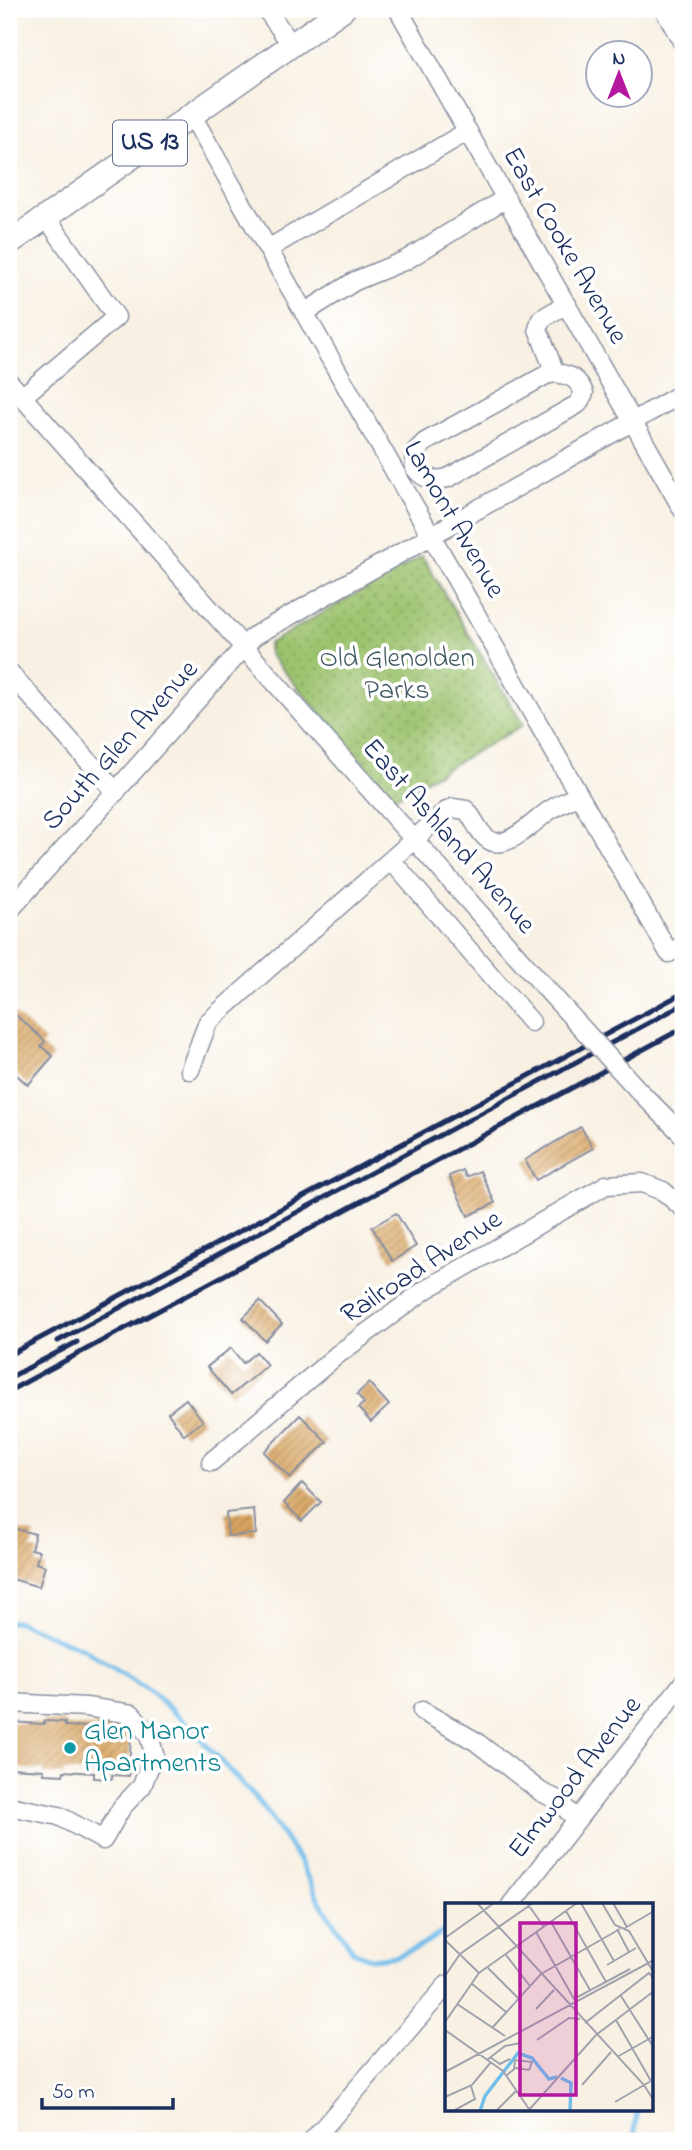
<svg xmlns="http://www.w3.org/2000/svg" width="692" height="2150" font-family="'Indie Flower',sans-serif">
  <defs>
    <pattern id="park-dots" width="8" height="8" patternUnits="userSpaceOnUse" patternTransform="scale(1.75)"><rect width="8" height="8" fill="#9dc36e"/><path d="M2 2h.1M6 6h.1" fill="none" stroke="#7f9f5e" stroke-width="1.8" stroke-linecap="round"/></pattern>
    <pattern id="building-hatch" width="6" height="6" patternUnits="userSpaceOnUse" patternTransform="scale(1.75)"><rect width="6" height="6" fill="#d9a55f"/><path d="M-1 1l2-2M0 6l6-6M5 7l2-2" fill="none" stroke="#af8752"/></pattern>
  </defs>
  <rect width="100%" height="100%" fill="#fff"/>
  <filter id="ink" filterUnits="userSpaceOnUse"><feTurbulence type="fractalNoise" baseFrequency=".0143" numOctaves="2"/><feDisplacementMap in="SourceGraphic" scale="14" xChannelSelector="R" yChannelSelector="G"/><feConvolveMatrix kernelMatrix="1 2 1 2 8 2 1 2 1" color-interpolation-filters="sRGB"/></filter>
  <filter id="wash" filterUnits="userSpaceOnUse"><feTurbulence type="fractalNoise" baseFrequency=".00686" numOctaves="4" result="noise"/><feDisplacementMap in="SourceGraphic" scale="28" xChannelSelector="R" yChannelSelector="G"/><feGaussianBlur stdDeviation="1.57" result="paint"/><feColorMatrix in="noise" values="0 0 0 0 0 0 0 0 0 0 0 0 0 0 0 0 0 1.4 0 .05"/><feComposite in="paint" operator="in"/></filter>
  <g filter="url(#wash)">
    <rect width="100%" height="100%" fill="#f8f0e2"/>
    <!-- park -->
    <path fill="url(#park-dots)" stroke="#5c7966" stroke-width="2" d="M422 556 523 725 394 798 269 654 268 644Z"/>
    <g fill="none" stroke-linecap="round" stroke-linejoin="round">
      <!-- stream -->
      <path stroke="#72beeb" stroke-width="5" d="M9 1622 16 1621 84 1649 148 1690 185 1722 262 1805 299 1860 320 1902 353 1951 372 1959 398 1956 423 1945 447 1929
        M634 2141 637 2110"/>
    </g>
    <g id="blocks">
      <!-- building -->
      <path fill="url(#building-hatch)" d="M9 1009 45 1041 41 1046 53 1056 28 1085 9 1068Z
        M581 1127 593 1148 536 1180 525 1160Z
        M463 1170 466 1177 480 1171 495 1203 468 1216 449 1176Z
        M396 1213 416 1246 392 1261 372 1227Z
        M260 1301 282 1324 265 1341 243 1318Z
        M231 1348 243 1363 256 1352 267 1365 231 1395 207 1367Z
        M369 1383 389 1405 371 1422 358 1408 364 1403 357 1394Z
        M186 1399 203 1421 184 1435 168 1413Z
        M300 1415 327 1442 290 1478 264 1452Z
        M302 1483 321 1502 302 1521 284 1503Z
        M254 1510 256 1534 228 1536 226 1513Z
        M9 1527 35 1534 31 1549 39 1551 36 1563 45 1566 39 1587 9 1578Z
        M44 1721 65 1722V1726L95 1727V1724L115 1725V1728L129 1729 131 1731 129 1776 112 1775V1779L94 1778V1773L64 1771 63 1775 44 1774V1770L9 1768V1722L44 1724Z"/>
    </g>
  </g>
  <g filter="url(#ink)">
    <use href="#blocks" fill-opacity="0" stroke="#8a90a0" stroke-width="2"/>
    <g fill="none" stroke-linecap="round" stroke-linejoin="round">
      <!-- minor casing -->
      <g stroke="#8a90a0" stroke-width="21">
        <path id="minor" d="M266 9 291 44
          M398 9 683 510
          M664 9 683 43
          M191 114 669 953 683 945
          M268 249 468 131
          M304 313 355 281 406 260 506 198
          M555 373C571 375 578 379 584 393L578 404 448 478C434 481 424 480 415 468L414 453 425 442 546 375Z
          M555 373 538 329 541 319 567 304
          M9 382 550 993
          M22 397 116 317 46 217
          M9 672 116 792
          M391 860 531 1022
          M9 911 254 636 683 393
          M190 1070 208 1022 445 812 453 808 466 810C474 818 479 834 489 840 507 852 537 818 550 810 559 804 569 800 579 795
          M639 1091 683 1135
          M211 1462 337 1355 425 1290 606 1185 642 1183 663 1191 683 1208
          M9 1703 86 1707 132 1714 149 1735 154 1754 142 1786 122 1807 103 1840 59 1816 9 1806
          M422 1711 475 1741 541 1792 556 1799 577 1820
          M511 1905 683 1683
          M312 2141 447 1985"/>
      </g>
      <!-- major casing -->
      <g stroke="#8a90a0" stroke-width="26">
        <path id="major" d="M9 243 343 9"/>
      </g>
      <!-- minor -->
      <use href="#minor" stroke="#fff" stroke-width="18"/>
      <!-- major -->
      <use href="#major" stroke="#fff" stroke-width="23"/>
      <!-- rail -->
      <path stroke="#1b2f5e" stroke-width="5" d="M58 1341 680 1006
        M9 1355 683 993
        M9 1378 77 1342
        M9 1391 683 1028"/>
      <!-- minor-bridge casing -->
      <g stroke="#8a90a0" stroke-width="21" stroke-linecap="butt">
        <path id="minor-bridge" d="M550 993 639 1091"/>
      </g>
      <!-- minor-bridge -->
      <use href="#minor-bridge" stroke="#fff" stroke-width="18"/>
    </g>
  </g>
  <!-- markers -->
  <circle fill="#0f9aa8" stroke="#fff" stroke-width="2.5" cx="70" cy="1748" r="7"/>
  <g text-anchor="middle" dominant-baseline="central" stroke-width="7" stroke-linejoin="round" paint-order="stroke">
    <!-- shield labels -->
    <rect fill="#fff" stroke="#5f6d8e" stroke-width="2" x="113" y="120.5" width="74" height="45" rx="5"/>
    <g font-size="26" font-weight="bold" fill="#1b2f5e">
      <text x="150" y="143">US 13</text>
    </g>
    <!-- street labels -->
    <g font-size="28" fill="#1b2f5e" stroke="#fff">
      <text transform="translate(564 246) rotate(60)">East Cooke Avenue</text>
      <text transform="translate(453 520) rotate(60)">Lamont Avenue</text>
      <text transform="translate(121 746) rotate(-48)">South Glen Avenue</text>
      <text transform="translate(448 837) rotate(49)">East Ashland Avenue</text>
      <text transform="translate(422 1268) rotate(-33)">Railroad Avenue</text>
      <text transform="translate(576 1778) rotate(-52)">Elmwood Avenue</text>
    </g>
    <!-- park labels -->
    <g font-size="28" fill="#425b63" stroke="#fff">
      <text x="397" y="659">Old Glenolden<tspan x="397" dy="32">Parks</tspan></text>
    </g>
    <!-- culture labels -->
    <g font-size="28" fill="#0d838f" stroke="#fff" text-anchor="start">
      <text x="84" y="1732">Glen Manor<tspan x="84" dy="32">Apartments</tspan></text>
    </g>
  </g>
  <!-- overview -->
  <g transform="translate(445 1903)">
    <rect width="208" height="208" fill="#f8f0e2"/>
    <path fill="none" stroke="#72beeb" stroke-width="3.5" d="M116 175 126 180 125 208M35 208 40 193 73 150 87 155 104 176 112 174"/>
    <path fill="none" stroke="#a0a3ad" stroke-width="2" d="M32 0 199 182 209 198M82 0 99 24M136 0 169 58M157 0 170 22 184 28 209 70M168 0 182 24M121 8 161 79M106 19 145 87M180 25 209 8M172 26 184 49M91 29 129 96 185 66M0 35 49 0M0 37 34 70M61 52 85 83M162 62 191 45M43 65 74 96M0 73 15 51 88 0M26 80 61 109M176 93 209 145M12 101 60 133M91 106 109 87M171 117 206 178M0 119 34 70 132 0M140 120 204 70 209 76M47 125 96 71 175 26M0 127 58 168 84 206M92 137 124 115 135 116M45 154 55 161 65 156M172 154 209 133M42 157 60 143 75 140M0 169 209 57M62 172 68 167 69 166 71 165 84 167 87 159 70 157 69 166M137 182 166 149M0 194 27 182 46 159M170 199 206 178M10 207 30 196 26 183M51 208 72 187M83 208 151 132 209 88"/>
    <path fill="#b5179e" fill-opacity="0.15" stroke="#b5179e" stroke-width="3.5" d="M75 20H131V192H75Z"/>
    <rect width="208" height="208" fill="none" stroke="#1b2f5e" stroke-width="3.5"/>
  </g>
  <!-- margin -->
  <rect width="692" height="2150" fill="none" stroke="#fff" stroke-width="35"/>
  <!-- north arrow -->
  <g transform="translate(619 74)"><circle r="33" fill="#ffffff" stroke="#a4acbf" stroke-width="2"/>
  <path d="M0-5L12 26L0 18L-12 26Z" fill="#b5179e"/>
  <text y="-10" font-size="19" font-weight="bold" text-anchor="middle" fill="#1b2f5e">N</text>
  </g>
  <!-- scale -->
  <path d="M42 2098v10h131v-10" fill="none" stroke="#1b2f5e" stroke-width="3.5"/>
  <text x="52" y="2098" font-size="21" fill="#1b2f5e" stroke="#ffffff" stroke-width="5" paint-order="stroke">50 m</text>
</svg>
